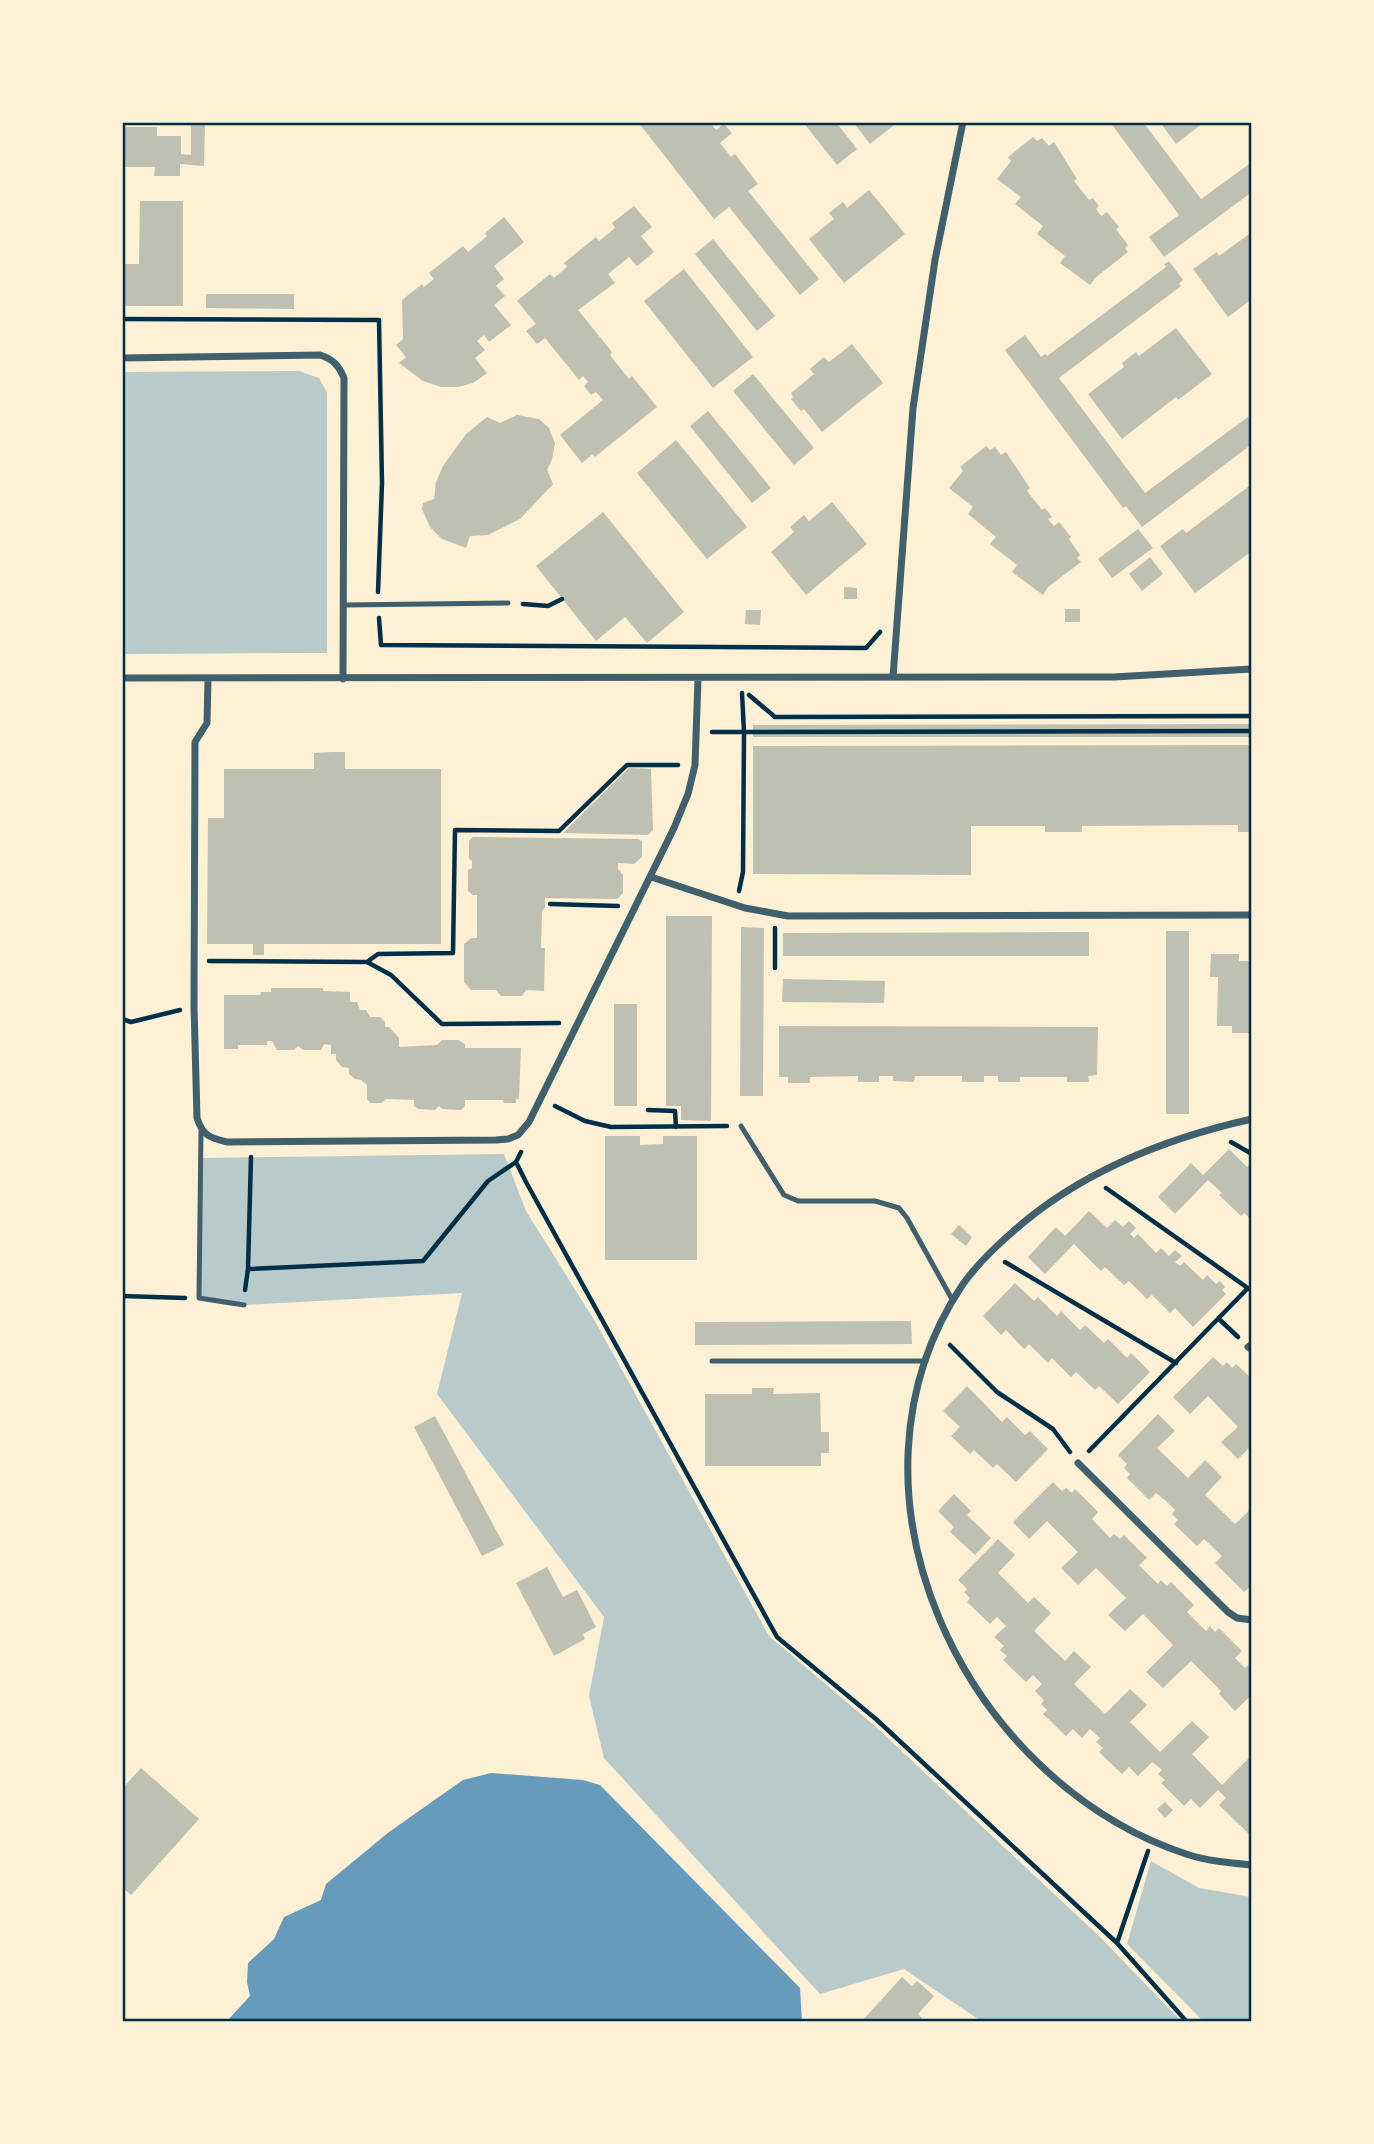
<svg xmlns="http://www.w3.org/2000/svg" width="1374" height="2144" font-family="'Sofia Sans Condensed',sans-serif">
  <rect width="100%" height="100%" fill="#fdf0d5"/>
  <!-- green -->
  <path fill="#b9caca" d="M299 371 319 378 327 393V653L123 654V372Z
    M504 1154 526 1211 596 1323 769 1636 876 1727 1101 1938 1181 2021H981L904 1969 820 1994 604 1758 589 1696 604 1617 437 1394 462 1293 244 1305 199 1298 201 1158Z
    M1151 1861 1199 1888 1251 1897V2021H1203L1127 1944Z"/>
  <!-- water -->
  <path fill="#669bbc" d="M491 1773 583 1780 600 1785 800 1988 802 2021H227L250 1996 247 1982 248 1963 274 1939 284 1917 321 1900 326 1884 389 1832 463 1780Z"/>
  <!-- building -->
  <path fill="#bec0b2" d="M191 122H205L204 166 180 164V176H154L155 167H122V127H157V136H181V154L191 155Z
    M638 122H710L716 130 724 124 732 133 720 143 731 157 735 154 758 184 748 191 819 279 800 295 729 207 714 219Z
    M803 122H836L857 149 837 165Z
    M853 122H898L870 144Z
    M1110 122H1143L1201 199 1252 162V192L1164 257 1149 237 1179 215Z
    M1160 122H1204L1176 144Z
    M1033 137 1037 141 1042 138 1049 146 1054 142 1077 179 1074 181 1089 200 1093 198 1099 206 1096 209 1101 216 1107 212 1119 227 1116 229 1128 245 1125 248 1128 252 1095 278 1090 285 1060 263 1065 256 1037 234 1043 226 1015 204 1021 197 997 179 1011 161 1008 157Z
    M869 190 905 234 844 283 809 239 834 219 829 213 843 202 847 208Z
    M140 201H183V306H122V264H139Z
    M634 206 652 227 641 236 654 252 637 266 629 257 608 274 615 283 578 310 612 352 610 355 629 379 632 376 657 407 595 457 593 454 582 463 560 435 603 400 596 392 591 395 584 386 588 382 583 376 579 380 545 338 537 344 526 331 536 324 517 301 550 274 554 278 567 267 564 263 596 237 599 241 615 228 612 223Z
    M504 217 524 242 494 266 504 279 496 286 505 296 494 305 511 325 489 342 484 335 477 341 485 350 475 358 487 373 473 383 458 387H441L423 381 399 363 406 357 396 345 403 339 402 300 422 284 424 287 434 279 429 273 463 246 468 252 487 236 485 233Z
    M1252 232V299L1228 317 1193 269 1217 252 1219 256Z
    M713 239 775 316 757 331 695 254Z
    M1169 261 1183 280 1179 283 1181 286 1059 378 1145 493 1252 414V444L1142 527 1126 506 1123 508 1005 350 1025 335 1041 357 1045 354 1047 356 1166 267 1164 264Z
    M684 269 753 357 713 388 644 301Z
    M206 294H294V309L206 308Z
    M1176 328 1212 374 1178 400 1176 397 1122 439 1088 394 1124 367 1122 363 1136 352 1139 356Z
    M852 344 883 383 822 432 804 409 801 411 791 399 793 397 791 393 814 374 810 369 824 357 829 362Z
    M753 374 814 448 794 465 733 391Z
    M708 411 771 488 752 503 690 426Z
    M517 415 539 419 549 428 555 443 552 459 547 470 553 484 520 519 488 535 470 536 466 548 442 539 430 527 422 509 423 503 434 499 436 482 443 466 466 434 487 417 500 423Z
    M676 440 747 527 707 559 637 473Z
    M986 446 990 450 995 447 1001 455 1006 452 1030 488 1027 491 1042 510 1045 508 1052 517 1048 519 1054 526 1059 522 1071 537 1069 539 1080 555 1077 558 1081 562 1048 587 1043 595 1012 572 1017 565 990 544 996 537 968 514 973 507 949 488 963 471 960 467Z
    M1252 484V551L1195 593 1160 546 1183 529 1186 533Z
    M832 502 867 544 806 595 771 552 794 532 790 527 804 515 809 521Z
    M603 512 684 612 647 643 625 617 596 641 536 566Z
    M1138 529 1153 548 1112 578 1098 559Z
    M1150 557 1163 574 1142 591 1129 574Z
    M844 587 857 588V599H844Z
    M1065 609H1080V622H1065Z
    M746 610H761L760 625 745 624Z
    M1252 724V737H753V725Z
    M1252 745V832H1238V825L1082 826V832H1045V826H971V875L753 874V746Z
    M332 752H345V769H441V944H264V955H253V944H207L208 818H224V769H314V753Z
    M629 768 651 769 653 830 648 835 563 833Z
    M473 837 638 839 642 841V857L634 864 618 863V869L623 875V893L617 899 545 898V907L542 911 541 948H545L544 991 526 990 522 996H501L496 990H471L464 982V944L471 938H477V895H473L468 891V870L472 868V861L469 859V841Z
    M666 916H712L711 1121 681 1120V1106H666Z
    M741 927 764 928 763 1096H740Z
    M1166 931H1189V1114H1166Z
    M1089 932V956H783V933Z
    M1211 954H1239V961H1252V1033H1232V1026H1217L1218 977H1210Z
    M783 979 885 981 884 1003 782 1002Z
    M271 988H323V991L350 992V1002H357L360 1010H366L370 1017H380L385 1022V1027H389L399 1038V1047L437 1045 442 1040H458L465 1044V1048H521L519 1099H516V1103H504L503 1100H465V1106L461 1110 442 1109 439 1106 435 1110 418 1109 414 1106V1100L386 1099 382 1103H370L367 1099V1085L361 1080 355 1079 349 1074V1068L342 1067 336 1060V1054H331V1045L324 1044 321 1050H303L298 1046 294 1050H277L272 1041H267V1045H238V1049H224V995H260L261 992H271Z
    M614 1004H637V1106H614Z
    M779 1026 1098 1027 1097 1075 1088 1076 1089 1082H1067V1077H1020V1082H998V1076H984V1082H962V1076H915L914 1082 893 1081V1076H879V1082H858V1076L810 1077V1083H788V1077H779Z
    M605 1136H640V1145L663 1144V1136H697V1260H605Z
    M1229 1149 1247 1167 1250 1164 1252 1165V1220L1244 1213 1241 1216 1219 1195 1222 1193 1208 1180 1175 1214 1158 1197 1191 1163 1203 1175Z
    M1089 1211 1107 1228 1115 1220 1123 1227 1129 1221 1136 1228 1130 1234 1134 1238 1138 1234 1156 1253 1161 1248 1169 1256 1175 1250 1182 1256 1175 1262 1180 1266 1184 1262 1203 1280 1207 1275 1216 1284 1220 1281 1225 1287 1222 1290 1226 1294 1193 1327 1175 1308 1170 1313 1152 1295 1147 1299 1129 1281 1124 1285 1105 1267 1101 1271 1074 1244 1045 1274 1028 1257 1056 1227 1065 1236Z
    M959 1225 972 1237 966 1246 951 1234Z
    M1015 1283 1034 1301 1038 1297 1057 1316 1061 1311 1080 1330 1085 1325 1104 1343 1108 1339 1127 1358 1131 1353 1150 1372 1118 1404 1099 1386 1095 1390 1076 1372 1071 1377 1052 1358 1048 1363 1029 1344 1024 1349 1006 1330 1001 1335 983 1316Z
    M911 1321 912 1344 695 1345V1322Z
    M1213 1357 1223 1366 1227 1362 1232 1368 1236 1364 1252 1379V1445L1238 1459 1221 1442 1238 1427 1208 1396 1190 1414 1173 1397Z
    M967 1386 1002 1422 1007 1417 1025 1435 1030 1431 1048 1449 1016 1482 997 1464 993 1468 974 1450 970 1454 951 1436 960 1427 943 1411Z
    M752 1388H774L773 1394 820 1393 821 1432H829V1453H821V1466H705V1394H752Z
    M1158 1414 1175 1431 1157 1448 1188 1478 1205 1460 1222 1477 1205 1495 1235 1524 1252 1508V1585L1244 1592 1215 1563 1222 1556 1204 1539 1197 1546 1174 1524 1178 1520 1172 1514 1175 1510 1166 1501 1156 1493 1149 1500 1127 1478 1130 1474 1124 1468 1127 1464 1118 1455Z
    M435 1416 504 1545 482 1556 414 1427Z
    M1053 1482 1062 1491 1066 1488 1072 1493 1075 1489 1098 1512 1092 1519 1110 1538 1114 1534 1120 1539 1124 1535 1147 1558 1139 1565 1158 1584 1161 1580 1167 1586 1171 1582 1194 1605 1187 1612 1206 1631 1210 1626 1215 1632 1219 1628 1242 1651 1235 1658 1245 1668 1252 1661V1694L1235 1711 1219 1694 1221 1691 1191 1661 1163 1688 1146 1672 1173 1645 1143 1614 1125 1631 1108 1615 1126 1598 1096 1568 1078 1585 1061 1568 1078 1552 1047 1521 1029 1539 1013 1522Z
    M954 1494 971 1511 967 1515 991 1538 975 1555 950 1532 954 1527 938 1511Z
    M998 1539 1015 1555 998 1573 1028 1603 1034 1597 1051 1613 1034 1631 1065 1661 1074 1651 1091 1667 1074 1684 1105 1714 1130 1689 1147 1705 1130 1722 1160 1752 1192 1721 1209 1737 1192 1754 1222 1785 1252 1755V1831L1249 1834 1219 1805 1226 1798 1218 1790 1200 1808 1191 1799 1184 1806 1161 1783 1165 1780 1158 1774 1162 1770 1152 1762 1138 1776 1129 1767 1122 1774 1099 1752 1103 1748 1096 1742 1100 1738 1090 1729 1082 1738 1073 1729 1066 1736 1043 1714 1047 1710 1041 1704 1044 1700 1035 1691 1042 1684 1033 1675 1026 1682 1003 1660 1007 1656 1000 1650 1004 1646 994 1637 1006 1626 997 1617 990 1624 967 1602 970 1598 964 1592 967 1589 958 1580Z
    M547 1567 563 1597 577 1590 596 1627 583 1634 585 1639 554 1656 516 1583Z
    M141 1768 199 1819 131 1895 122 1887V1789Z
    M1165 1802 1173 1810 1165 1818 1157 1809Z
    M902 1977 912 1986 917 1981 934 1996 918 2014 922 2018 920 2022H861Z"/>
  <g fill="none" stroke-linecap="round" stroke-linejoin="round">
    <!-- path -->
    <path stroke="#003049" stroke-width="4.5" d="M122 319 379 320 382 483 378 592
      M523 604 548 606 562 599
      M379 618 381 645 866 648 880 632
      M742 693 744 732 1252 731
      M749 695 775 717 1252 716
      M712 732H744L743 872 739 891
      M550 904 618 906
      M775 928V968
      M209 961 367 962 391 975 442 1024 559 1023
      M367 962 378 954 453 953 455 830 559 831 627 765H678
      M122 1019 131 1022 180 1010
      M555 1106 585 1121 611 1127 727 1126
      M648 1110 675 1111 676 1127
      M1231 1142 1252 1154
      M521 1152 516 1162 526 1182 777 1637 877 1720 1117 1943 1148 1851
      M251 1157 248 1269 423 1261 488 1181 516 1162
      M1106 1188 1252 1291
      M1005 1262 1176 1363
      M245 1290 248 1269
      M122 1296 185 1298
      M1219 1319 1238 1337
      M950 1345 997 1392 1053 1429 1070 1452
      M1089 1451 1248 1288
      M1117 1943 1187 2022"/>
    <!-- service -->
    <path stroke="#3f606c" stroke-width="5" d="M345 605 508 603
      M741 1126 784 1195 798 1201H875L899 1208 907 1218 953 1301
      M201 1131 199 1298 244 1305
      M712 1361H926"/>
    <!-- minor -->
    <path stroke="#3f606c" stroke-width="7" d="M122 358 320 355C333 359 339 366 344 378L343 679
      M893 677 913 408 935 260 963 122
      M122 678 1114 677 1252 669
      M208 679 207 723 195 742 194 1006 197 1118C203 1136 210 1138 227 1142L496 1140 508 1139 518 1135 529 1122 674 828 688 794 695 765 698 679
      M651 877 745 908 788 916 1252 915
      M1252 1119C1162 1139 1077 1173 1009 1235 992 1250 976 1266 963 1284 825 1489 963 1780 1186 1854 1207 1861 1230 1863 1252 1865
      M1252 1344 1248 1347 1252 1350
      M1078 1463 1228 1612 1237 1618 1252 1620"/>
  </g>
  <!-- border -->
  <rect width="1374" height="2144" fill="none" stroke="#fdf0d5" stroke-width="248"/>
  <rect x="124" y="124" width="1126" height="1896" fill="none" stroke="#003049" stroke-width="2.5"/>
</svg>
